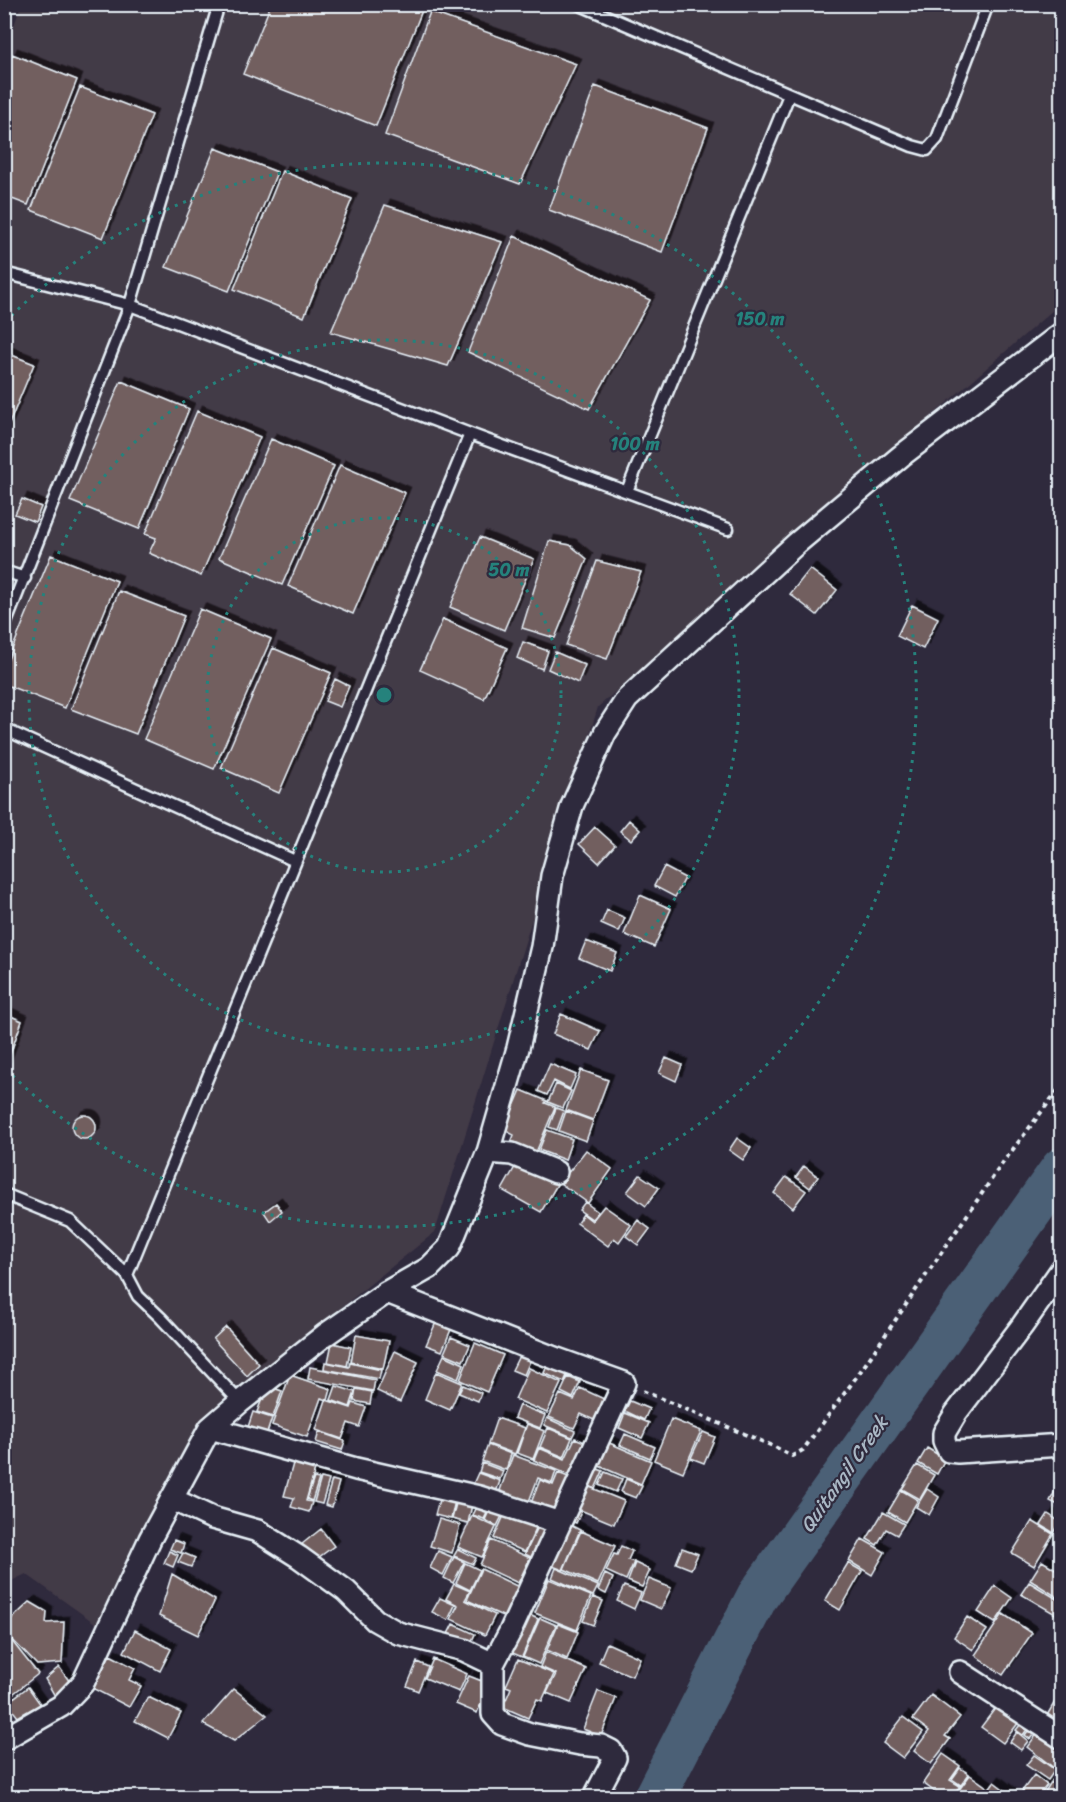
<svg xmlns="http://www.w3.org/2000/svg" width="1066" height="1802" font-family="Sriracha,sans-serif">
  <defs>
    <filter id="shadow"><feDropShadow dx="5.5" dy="-5.5" stdDeviation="0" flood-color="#0009"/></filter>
  </defs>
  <rect width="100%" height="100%" fill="#2f2a3d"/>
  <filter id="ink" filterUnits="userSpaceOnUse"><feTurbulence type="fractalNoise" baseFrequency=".0167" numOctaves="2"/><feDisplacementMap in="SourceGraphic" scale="12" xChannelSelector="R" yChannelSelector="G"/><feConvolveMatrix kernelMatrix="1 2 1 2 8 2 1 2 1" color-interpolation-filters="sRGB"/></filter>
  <g filter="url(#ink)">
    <!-- built -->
    <path fill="#433a47" d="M21 5H1061V78L1057 88 1061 303 598 707 435 1232 209 1414 99 1626 26 1574 5 1584 4 55Z"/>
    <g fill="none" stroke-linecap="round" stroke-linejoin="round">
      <!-- river -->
      <path stroke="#4b6176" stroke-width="42" d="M654 1798 757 1597 1062 1168"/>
    </g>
    <!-- building -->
    <path fill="#725e5f" stroke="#e8f1f8" stroke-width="1.5" filter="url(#shadow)" d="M271 4H414L423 8 376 126 243 74Z
      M430 12 576 64 520 184 385 135Z
      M12 54 77 80 28 205 4 196V72Z
      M595 86 708 128 662 252 549 210Z
      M80 87 152 115 103 238 31 210Z
      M215 148 277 172 229 291 166 267Z
      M282 171 352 199 304 317 234 289Z
      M385 205 502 242 448 366 331 332Z
      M514 236 650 300 589 409 468 352Z
      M4 352 34 364 4 436Z
      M121 381 189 409 139 529 70 501Z
      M197 411 260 437 201 576 149 553 156 538 145 534Z
      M271 439 334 466 282 585 219 558Z
      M340 465 405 493 353 614 288 586Z
      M22 499 41 507 35 522 15 514Z
      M480 537 534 559 504 630 450 607Z
      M549 541 570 545 587 559 555 638 522 628Z
      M51 555 117 581 65 708 4 684V669Z
      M597 561 641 572 607 659 566 645Z
      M810 569 837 590 817 615 790 594Z
      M119 591 184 616 136 734 71 709Z
      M912 605 938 618 923 649 897 636Z
      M200 609 271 639 214 769 144 739Z
      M443 619 507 648 484 699 420 670Z
      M523 642 548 651 542 669 517 658Z
      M273 648 331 673 279 793 221 768Z
      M555 652 585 665 578 683 548 669Z
      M335 679 349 686 340 707 325 701Z
      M629 820 640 830 631 840 620 831Z
      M595 827 615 845 599 863 579 844Z
      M664 867 685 878 675 897 654 886Z
      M640 895 671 909 654 947 624 934Z
      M607 910 625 918 619 932 601 924Z
      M586 941 617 953 610 971 579 958Z
      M4 1013 22 1021 5 1068H4Z
      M561 1014 600 1031 591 1050 553 1034Z
      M666 1058 682 1065 676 1081 659 1073Z
      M550 1064 576 1075 570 1089 554 1081 547 1095 538 1091Z
      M581 1070 608 1080 593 1120 566 1110Z
      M556 1084 571 1091 563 1108 548 1102Z
      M521 1090 547 1101 545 1103 555 1107 534 1157 509 1147 514 1135 504 1130Z
      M556 1108 564 1111 557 1130 549 1127Z
      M566 1111 593 1121 586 1141 559 1131Z
      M72 1127a12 12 0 1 1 24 0a12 12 0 1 1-24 0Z
      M547 1130 572 1139 565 1160 539 1150Z
      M737 1138 751 1148 743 1160 729 1150Z
      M586 1150 612 1169 588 1203 560 1183Z
      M519 1160 558 1183 541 1212 502 1190Z
      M804 1166 818 1177 810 1188 796 1177Z
      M640 1175 659 1188 646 1206 627 1192Z
      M786 1177 806 1191 793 1208 774 1193Z
      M585 1202 598 1212 592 1219 579 1210Z
      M276 1203 282 1211 270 1221 264 1212Z
      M604 1206 631 1225 619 1242 614 1238 608 1246 577 1223 583 1214 592 1221Z
      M638 1220 650 1229 638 1245 626 1236Z
      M437 1320 452 1327 442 1351 426 1345Z
      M226 1327 259 1364 247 1376 213 1339Z
      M356 1335 389 1341 383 1369 351 1362Z
      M451 1337 470 1345 463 1361 444 1353Z
      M332 1343 351 1347 347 1366 328 1362Z
      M475 1343 503 1355 487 1392 460 1380Z
      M395 1351 418 1362 400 1402 377 1391Z
      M444 1355 464 1364 458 1379 437 1370Z
      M519 1356 530 1361 524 1375 512 1370Z
      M325 1362 349 1367 350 1363 381 1370 379 1379 324 1369Z
      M549 1362 569 1371 564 1382 544 1373Z
      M310 1367 375 1380 373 1391 308 1379Z
      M529 1368 561 1383 547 1413 515 1399Z
      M436 1372 462 1383 450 1410 425 1399Z
      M290 1375 331 1389 328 1400 321 1398 307 1437 272 1425Z
      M568 1377 580 1382 573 1398 561 1392Z
      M463 1385 481 1393 478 1401 459 1393Z
      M267 1386 282 1391 273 1417 257 1412Z
      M336 1386 355 1392 350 1407 331 1400Z
      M580 1388 604 1399 594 1420 581 1414 574 1428 549 1417 560 1394 574 1400Z
      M356 1389 372 1392 370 1404 354 1401Z
      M326 1400 351 1408 353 1403 366 1407 359 1427 348 1423 342 1439 316 1430Z
      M630 1401 649 1409 644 1420 625 1411Z
      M519 1405 545 1415 540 1428 514 1418Z
      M253 1412 272 1418 267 1433 248 1427Z
      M625 1413 649 1423 642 1438 619 1428Z
      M497 1418 525 1428 515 1454 488 1444Z
      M547 1418 575 1431 572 1437 544 1425Z
      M671 1419 701 1431 683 1472 654 1460Z
      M527 1424 544 1431 533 1459 517 1453Z
      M548 1428 572 1438 564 1457 540 1447Z
      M319 1432 345 1441 342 1450 316 1442Z
      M703 1432 715 1437 704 1463 691 1458Z
      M625 1434 655 1447 650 1458 620 1445Z
      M575 1438 589 1444 574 1477 534 1460 539 1448 565 1459Z
      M607 1442 651 1461 641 1484 597 1465Z
      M488 1445 511 1454 506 1470 482 1461Z
      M927 1448 945 1459 937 1474 918 1463Z
      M513 1455 556 1471 552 1483 538 1478 528 1504 499 1493Z
      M294 1460 316 1466 306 1501 312 1502 309 1512 291 1507 294 1498 284 1496Z
      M482 1463 503 1471 500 1479 479 1472Z
      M917 1465 934 1475 920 1499 902 1489Z
      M595 1468 603 1471 595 1489 588 1485Z
      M605 1472 622 1479 616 1492 599 1485Z
      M478 1473 500 1481 496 1492 473 1484Z
      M558 1473 571 1478 558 1513 531 1503 540 1480 553 1485Z
      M314 1478 319 1479 312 1501 307 1499Z
      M321 1478 329 1480 322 1504 314 1502Z
      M626 1479 642 1486 636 1498 621 1492Z
      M332 1480 339 1482 332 1507 325 1505Z
      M1061 1480H1062V1507L1050 1501Z
      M587 1486 624 1501 614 1524 578 1509Z
      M927 1489 939 1497 929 1515 916 1507Z
      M901 1490 918 1500 905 1522 888 1512Z
      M441 1492 456 1496 451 1519 435 1515Z
      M458 1496 473 1500 468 1523 452 1519Z
      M479 1503 490 1507 484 1519 473 1515Z
      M492 1505 505 1510 497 1526 485 1520Z
      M574 1510 581 1512 576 1523 570 1520Z
      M506 1511 537 1526 525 1552 494 1538Z
      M883 1512 904 1524 897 1535 886 1529 877 1545 867 1539Z
      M1048 1514 1060 1522 1054 1533 1041 1525Z
      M472 1516 496 1527 482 1557 458 1547Z
      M439 1519 460 1525 452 1553 430 1546Z
      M1032 1521 1053 1534 1034 1566 1012 1553Z
      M540 1523 554 1530 539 1561 525 1554Z
      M568 1524 580 1530 563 1570 550 1565Z
      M321 1529 334 1546 315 1560 302 1544Z
      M581 1531 615 1546 598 1584 564 1569Z
      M862 1539 885 1552 872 1575 849 1561Z
      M174 1540 184 1544 181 1553 170 1549Z
      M491 1540 530 1558 518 1583 480 1565Z
      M621 1546 632 1551 628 1560 634 1562 626 1580 606 1571 614 1554 617 1555Z
      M682 1548 698 1554 691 1569 676 1563Z
      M458 1549 476 1558 473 1564 454 1556Z
      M169 1551 178 1555 173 1567 164 1563Z
      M438 1551 452 1557 443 1575 430 1568Z
      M183 1553 195 1558 191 1567 178 1562Z
      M454 1557 464 1562 453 1583 444 1578Z
      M1042 1561 1062 1573V1600L1030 1580Z
      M465 1563 480 1570 470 1590 456 1583Z
      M635 1563 650 1570 642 1587 628 1581Z
      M848 1563 862 1571 840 1610 825 1601Z
      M556 1568 598 1586 593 1596 552 1578Z
      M481 1569 521 1588 507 1618 467 1600Z
      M172 1574 215 1600 198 1635 159 1616Z
      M605 1574 613 1578 606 1594 598 1590Z
      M549 1579 591 1596 577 1630 535 1613Z
      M649 1579 671 1588 661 1609 640 1600Z
      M1029 1582 1062 1602V1618L1021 1594Z
      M454 1584 470 1591 465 1600 495 1615 485 1635 451 1619 458 1605 446 1599Z
      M624 1586 641 1593 634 1609 617 1601Z
      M995 1586 1012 1598 995 1623 978 1612Z
      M593 1597 603 1601 593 1625 583 1621Z
      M440 1598 455 1605 448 1620 432 1612Z
      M30 1602 47 1612 46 1623 64 1622 62 1663 37 1665 4 1631V1626Z
      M525 1613 538 1619 522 1657 508 1651Z
      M1003 1614 1032 1633 1003 1675 975 1655Z
      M967 1617 987 1630 973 1650 954 1637Z
      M540 1618 556 1625 539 1664 523 1657Z
      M453 1624 475 1634 470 1645 448 1634Z
      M558 1624 578 1632 567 1659 547 1650Z
      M135 1630 171 1649 160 1671 124 1652Z
      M11 1640 38 1674 4 1701V1646Z
      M607 1643 640 1658 632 1676 599 1662Z
      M546 1652 586 1669 571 1703 547 1693 556 1674 540 1667Z
      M110 1655 135 1668 129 1680 141 1686 129 1707 92 1688Z
      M433 1659 467 1674 459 1692 425 1678Z
      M518 1659 554 1674 542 1701 537 1699 528 1718 503 1707 511 1688 506 1686Z
      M417 1662 428 1667 418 1691 407 1686Z
      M59 1667 70 1682 56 1698 45 1679Z
      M469 1676 489 1684 477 1713 456 1704Z
      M28 1687 41 1705 21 1721 7 1703Z
      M234 1689 267 1715 234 1741 203 1724Z
      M598 1691 616 1698 601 1736 583 1729Z
      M931 1695 960 1717 945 1736 950 1739 931 1764 914 1751 929 1731 913 1719Z
      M148 1697 181 1713 168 1738 135 1721Z
      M1056 1700 1062 1703 1060 1726 1046 1717Z
      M1000 1702 1022 1718 1003 1743 981 1727Z
      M903 1717 923 1732 903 1758 883 1743Z
      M1025 1719 1031 1724 1023 1735 1016 1730Z
      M1034 1723 1039 1727 1030 1739 1025 1735Z
      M1041 1729 1062 1744V1758L1054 1768 1027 1747Z
      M1017 1732 1028 1741 1021 1750 1010 1742Z
      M943 1754 960 1766 950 1780 960 1786 952 1798H943L923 1783Z
      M1034 1755 1055 1770 1048 1780 1026 1765Z
      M1062 1765V1798H1041Z
      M960 1768 969 1774 961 1785 952 1779Z
      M970 1775 988 1788 981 1798H953Z
      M1034 1775 1047 1785 1037 1798H1031L1022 1791Z
      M994 1782 1015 1798H982Z"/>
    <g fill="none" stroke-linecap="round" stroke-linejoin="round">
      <!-- lane casing -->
      <g stroke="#e8f1f8" stroke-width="15">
        <path id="lane" d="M578 4 912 146 927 150 937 139 988 4
          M4 273 130 305 470 434 728 529
          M627 491 789 95
          M4 571 25 578
          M4 628 130 305 219 4
          M4 729 295 861
          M4 1194 70 1221 127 1275
          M240 1402 161 1318 138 1296 127 1275 470 434"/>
      </g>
      <!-- street casing -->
      <g stroke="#e8f1f8" stroke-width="26">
        <path id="street" d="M488 1152 512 1154 556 1172
          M1062 1269 1022 1326 956 1413 944 1433V1441L949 1451 958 1452 1062 1445
          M210 1428 356 1469 479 1497 560 1523
          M172 1499 212 1518 258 1531 299 1557 346 1591 375 1620 398 1633 464 1650 493 1664 510 1632 624 1383 557 1359 387 1292
          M493 1664V1714L502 1724 530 1734 580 1744 601 1746 611 1751 615 1758 594 1798
          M960 1672 1062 1738
          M4 1739 61 1706 83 1683 150 1539 210 1428 240 1402 325 1335 387 1292 429 1268 449 1248 488 1152 518 1048 542 947 552 876 572 806 605 733 627 699 797 543 901 456 1062 333"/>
      </g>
      <!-- path -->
      <path stroke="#e8f1f8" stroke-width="4" stroke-dasharray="4.5 4.5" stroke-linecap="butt" d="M643 1391 773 1446 792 1456 803 1450 860 1372 1004 1161 1062 1085"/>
      <!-- lane -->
      <use href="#lane" stroke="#2f2a3d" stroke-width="10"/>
      <!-- street -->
      <use href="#street" stroke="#2f2a3d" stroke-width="21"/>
    </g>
  </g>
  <!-- distance rings -->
  <g fill="none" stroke="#25827c" stroke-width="3" stroke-dasharray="3 6">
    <circle cx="384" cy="695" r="177"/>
    <circle cx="384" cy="695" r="355"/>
    <path d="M5 322A532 532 0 1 1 5 1068"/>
  </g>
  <g text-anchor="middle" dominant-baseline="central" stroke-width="4.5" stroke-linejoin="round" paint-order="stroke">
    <!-- water labels -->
    <g font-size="20" font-style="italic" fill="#a9b7c4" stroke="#2f2a3d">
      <text transform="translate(844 1474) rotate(-55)">Quitangil Creek</text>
    </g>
  </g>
  <circle cx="384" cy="695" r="9" fill="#25827c" stroke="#2f2a3d" stroke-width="3"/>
  <g font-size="18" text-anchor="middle" font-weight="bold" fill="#25827c" stroke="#2f2a3d" stroke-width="4.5" stroke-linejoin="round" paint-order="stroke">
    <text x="760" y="325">150 m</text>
    <text x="635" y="450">100 m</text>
    <text x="509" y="576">50 m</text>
  </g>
  <!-- margin -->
  <rect width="1066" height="1802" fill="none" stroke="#2f2a3d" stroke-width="24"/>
  <rect x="12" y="12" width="1042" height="1778" fill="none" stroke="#e8f1f8" stroke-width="2" filter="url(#ink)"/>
</svg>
